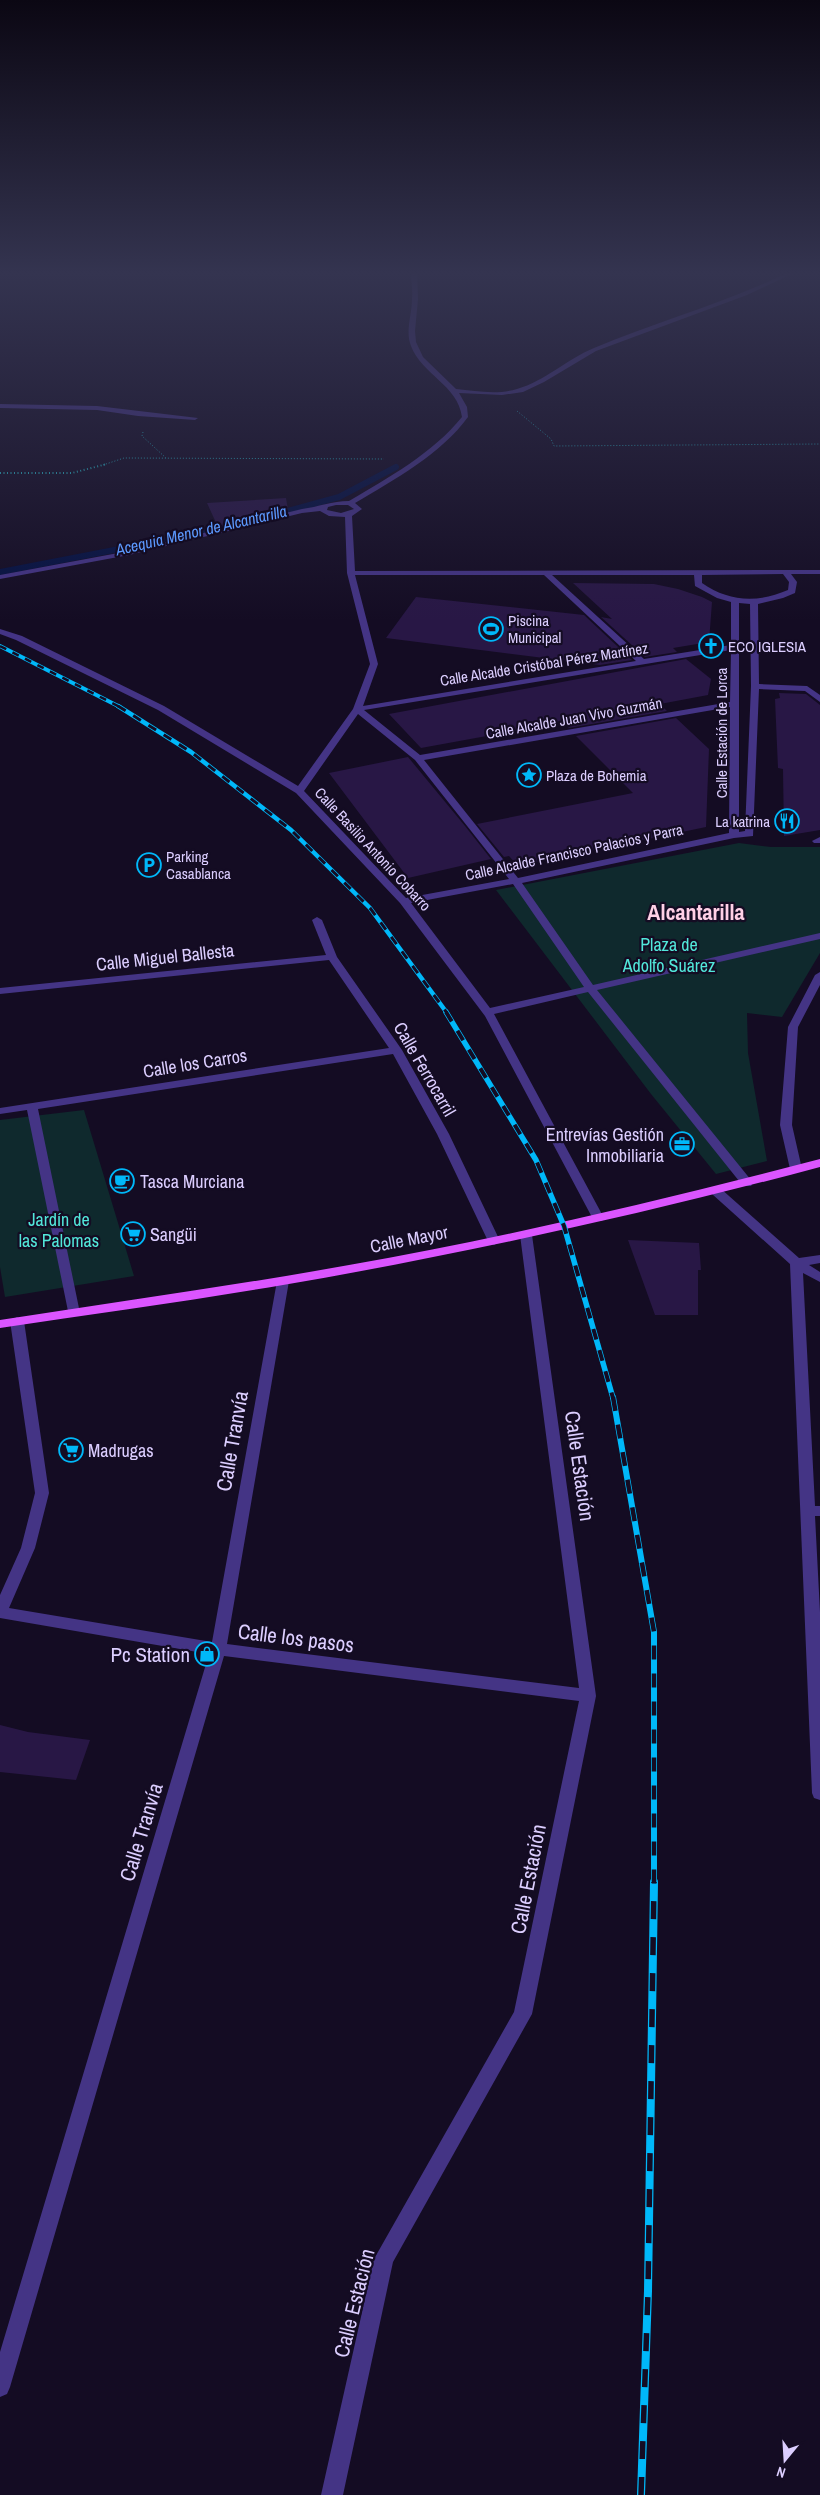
<svg xmlns="http://www.w3.org/2000/svg" width="820" height="2495" font-family="'Archivo Narrow',sans-serif">
  <rect width="100%" height="100%" fill="#140c23"/>
  <!-- green -->
  <path fill="#0f292d" d="M739 843 771 847H820V953L782 1017 747 1013 748 1053 767 1161 716 1174 651 1094 496 890Z
    M84 1110 134 1276 5 1297 0 1267V1120Z"/>
  <g fill="none" stroke-linecap="round" stroke-linejoin="round">
    <!-- stream -->
    <path stroke="#061242" stroke-width="6" d="M0 572 218 530 339 497 396 467"/>
  </g>
  <!-- building -->
  <path fill="#281745" d="M286 498 288 510 218 527 207 503Z
    M573 583 654 584 678 589 702 597 712 602 709 642 673 648 677 652 645 657 601 617 612 619Z
    M416 597 584 615 632 660 600 665 386 638Z
    M686 659 711 679 708 695 660 704 667 711 569 728 563 722 421 748 389 714Z
    M779 693 806 694 820 705V830L784 836 783 769 778 768 775 699 780 698Z
    M676 718 709 749 706 827 518 866 509 856 504 857 477 824 633 793 576 736Z
    M408 757 465 826 491 859 408 878 329 773Z
    M628 1240 699 1243 701 1270H698V1315H655Z
    M0 1725 28 1732 90 1740 76 1780 0 1772Z"/>
  <g fill="none" stroke-linecap="round" stroke-linejoin="round">
    <!-- path-far1 -->
    <path stroke="#26acbb" stroke-width="1" stroke-dasharray="1 2" stroke-linecap="butt" d="M517 411 551 439 554 446 820 444
      M143 432 142 436 166 458
      M103 465 124 458 384 459"/>
    <!-- path -->
    <path stroke="#26acbb" stroke-width="2" stroke-dasharray="1 2.5" stroke-linecap="butt" d="M0 473H72L107 464"/>
    <!-- minor -->
    <path fill="#443485" fill-rule="evenodd" d="M411 272H417L418 299 415 331 416 342 423 357 456 389C476 391 497 395 517 389 545 381 567 359 594 348 658 321 726 303 789 272H796L747 295 596 351 544 382 523 392 502 395 459 393 467 407 468 417C441 454 394 480 355 503L362 509 352 516 355 571 820 570V574H791L797 582 795 593 783 598 758 604 759 684 807 686 820 695V702L805 691 759 689 753 836 734 838 522 883 593 985 820 933V939L597 990 751 1180 753 1183 751 1186H743L588 992 494 1014 604 1218 602 1221H594L485 1016 400 903 296 793 158 710 16 640 0 634V629L22 636 164 706 298 786 353 709 370 664 347 573 345 517 329 516 320 511 302 513 129 555 0 579V575L129 551 302 509C318 507 332 501 349 501 388 478 433 453 462 417 458 385 422 375 411 346 405 331 412 315 412 299 413 290 411 281 411 272ZM336 505H348L354 509 341 513 327 510 328 507ZM783 574 789 582 788 590C758 603 729 602 702 583V575ZM355 575H544L636 661 363 706 378 664ZM552 575H694L695 586 717 598 731 602V645L644 659ZM739 603 750 604 751 686 745 831 739 832ZM731 650 730 702 420 755 364 710ZM730 707 729 833 518 878 424 760ZM358 714 415 760 509 879 406 898 304 791ZM513 884 584 987 490 1008 411 903Z
      M0 404 97 406 198 418 195 420 138 416 97 410 0 408Z
      M820 837V843H814L812 841Z
      M317 917 322 920 337 957 402 1050 449 1134 500 1241 494 1245 488 1241 437 1134 393 1054 38 1109 80 1313 79 1316H69L27 1110 0 1114V1108L389 1048 329 960 0 994V988L326 955 312 920Z
      M820 972V985L798 1027 792 1125 802 1169 796 1173 790 1169 780 1125 788 1027 815 975Z
      M716 1187 720 1188 799 1258 820 1255V1263L809 1265 820 1272V1282L803 1273 815 1506H820V1516H815L820 1612V1800L814 1798 812 1793 790 1264 712 1194 710 1191 712 1188Z
      M526 1231 532 1235 596 1696 532 2014 393 2262 343 2495H321L374 2259 514 2012 579 1701 224 1656 10 2387 7 2394 0 2397V2352L209 1654 0 1618V1595L21 1548 35 1493 10 1321 17 1317 24 1321 49 1493 35 1548 9 1608 212 1642 277 1281 283 1277 289 1281 227 1644 579 1688 520 1235Z"/>
    <!-- major -->
    <path fill="#db55ff" fill-rule="evenodd" d="M820 1159V1167C643 1214 464 1254 283 1285 189 1301 94 1314 0 1328V1320C116 1302 233 1286 349 1265 507 1237 664 1200 820 1159Z"/>
    <!-- rail-far4 casing -->
    <g stroke="#00b8f9" stroke-width="4">
      <path id="rail-far4" d="M0 646 120 707"/>
    </g>
    <!-- rail-far3 casing -->
    <g stroke="#00b8f9" stroke-width="4.5">
      <path id="rail-far3" d="M118 706 191 752 291 830 370 908 447 1013"/>
    </g>
    <!-- rail-far2 casing -->
    <g stroke="#00b8f9" stroke-width="5.5">
      <path id="rail-far2" d="M446 1012 536 1160 564 1226 613 1398"/>
    </g>
    <!-- rail-far1 casing -->
    <g stroke="#00b8f9" stroke-width="6">
      <path id="rail-far1" d="M613 1397 654 1632V1884"/>
    </g>
    <!-- rail casing -->
    <g stroke="#00b8f9" stroke-width="8">
      <path id="rail" d="M641 2495 648 2291 654 1882"/>
    </g>
    <!-- rail-far4 -->
    <use href="#rail-far4" stroke="#140c23" stroke-width="2.5" stroke-dasharray="7" stroke-linecap="butt"/>
    <!-- rail-far3 -->
    <use href="#rail-far3" stroke="#140c23" stroke-width="3" stroke-dasharray="9" stroke-linecap="butt"/>
    <!-- rail-far2 -->
    <use href="#rail-far2" stroke="#140c23" stroke-width="4" stroke-dasharray="11" stroke-linecap="butt"/>
    <!-- rail-far1 -->
    <use href="#rail-far1" stroke="#140c23" stroke-width="4.5" stroke-dasharray="14" stroke-linecap="butt"/>
    <!-- rail -->
    <use href="#rail" stroke="#140c23" stroke-width="5.5" stroke-dasharray="18" stroke-linecap="butt"/>
  </g>
  <!-- sky -->
  <linearGradient id="sky" x2="0" y2="1"><stop stop-color="#0b0713"/><stop offset="0.44" stop-color="#343450"/><stop offset="1" stop-color="#343450" stop-opacity="0"/></linearGradient>
  <rect width="820" height="621" fill="url(#sky)"/>
  <!-- icons -->
  <defs>
    <g id="stadium-ring" transform="scale(1.25)"><circle r="9.5" fill="#140c23" stroke="#00b8f9" stroke-width="1.5"/><path d="M0-5a6.5 5 0 1 0 0 10a6.5 5 0 1 0 0-10ZM-3.5-1.8h7v3.6h-7Z" fill="#00b8f9"/></g>
    <g id="church-ring" transform="scale(1.25)"><circle r="9.5" fill="#140c23" stroke="#00b8f9" stroke-width="1.5"/><path d="M-1.2-6h2.4v3.5h3.3v2.4h-3.3V6h-2.4V-.1h-3.3v-2.4h3.3Z" fill="#00b8f9"/></g>
    <g id="sight-ring" transform="scale(1.25)"><circle r="9.5" fill="#140c23" stroke="#00b8f9" stroke-width="1.5"/><path d="M0-6L1.8-2.2L6-1.7L2.9 1.2L3.7 5.4L0 3.3L-3.7 5.4L-2.9 1.2L-6-1.7L-1.8-2.2Z" fill="#00b8f9"/></g>
    <g id="restaurant-ring" transform="scale(1.25)"><circle r="9.5" fill="#140c23" stroke="#00b8f9" stroke-width="1.5"/><path d="M-5-6h1v4h1v-4h1v4h1v-4h1v5L-1.5 .5V6h-2V.5L-5-1ZM5-6V6H3V1.5H1.5Q1.5-4 5-6Z" fill="#00b8f9"/></g>
    <g id="parking-ring" transform="scale(1.25)"><circle r="9.5" fill="#140c23" stroke="#00b8f9" stroke-width="1.5"/><path d="M-3.5-5.5H1a3.5 3.5 0 0 1 0 7H-1V5.5H-3.5ZM-1-3.4V-.6H.8a1.4 1.4 0 0 0 0-2.8Z" fill="#00b8f9"/></g>
    <g id="office-ring" transform="scale(1.25)"><circle r="9.5" fill="#140c23" stroke="#00b8f9" stroke-width="1.5"/><path d="M-6-3h4V-5.5h4V-3h4V5H-6ZM-1-4.5V-3h2v-1.5ZM-6 0V1H6V0Z" fill="#00b8f9"/></g>
    <g id="cafe-ring" transform="scale(1.25)"><circle r="9.5" fill="#140c23" stroke="#00b8f9" stroke-width="1.5"/><path d="M-5.5-4.5H6V0H3Q3 3.5 0 3.5H-2.5Q-5.5 3.5-5.5 0ZM3-3.2v2h1.7v-2ZM-6 4.5H4V6H-6Z" fill="#00b8f9"/></g>
    <g id="supermarket-ring" transform="scale(1.25)"><circle r="9.5" fill="#140c23" stroke="#00b8f9" stroke-width="1.5"/><path d="M-6-5.5h2.5l.6 2H6L4.5 2H-2.5L-4.4-4H-6ZM-1.5 3.2a1.3 1.3 0 1 0 .1 0ZM3 3.2a1.3 1.3 0 1 0 .1 0Z" fill="#00b8f9"/></g>
    <g id="shop-ring" transform="scale(1.25)"><circle r="9.5" fill="#140c23" stroke="#00b8f9" stroke-width="1.5"/><path d="M-5-2.5h2.3a2.7 3.5 0 0 1 5.4 0H5L5.5 6h-11ZM-1.5-2.5h3a1.5 2.3 0 0 0-3 0Z" fill="#00b8f9"/></g>
  </defs>
  <g fill-rule="evenodd">
    <use href="#stadium-ring" x="491" y="629"/>
    <use href="#church-ring" x="711" y="646"/>
    <use href="#sight-ring" x="529" y="775"/>
    <use href="#restaurant-ring" x="787" y="821"/>
    <use href="#parking-ring" x="149" y="865"/>
    <use href="#office-ring" x="682" y="1144"/>
    <use href="#cafe-ring" x="122" y="1181"/>
    <use href="#supermarket-ring" x="133" y="1234"/>
    <use href="#supermarket-ring" x="71" y="1450"/>
    <use href="#shop-ring" x="207" y="1654"/>
  </g>
  <g text-anchor="middle" dominant-baseline="central" stroke-width="4.5" stroke-linejoin="round" paint-order="stroke">
    <!-- far-poi labels -->
    <g font-size="15" fill="#dcceff" stroke="#140c23" text-anchor="start">
      <text x="508" y="620">Piscina<tspan x="508" dy="17">Municipal</tspan></text>
      <text x="728" y="646">ECO IGLESIA</text>
      <text x="546" y="775">Plaza de Bohemia</text>
      <text x="770" y="821" text-anchor="end">La katrina</text>
      <text x="166" y="856">Parking<tspan x="166" dy="17">Casablanca</tspan></text>
    </g>
    <!-- far-street labels -->
    <g font-size="15" fill="#dcceff" stroke="#140c23">
      <text transform="translate(544 664) rotate(-9)">Calle Alcalde Cristóbal Pérez Martínez</text>
      <text transform="translate(574 718) rotate(-10)">Calle Alcalde Juan Vivo Guzmán</text>
      <text transform="translate(721 733) rotate(-90)">Calle Estación de Lorca</text>
      <text transform="translate(373 849) rotate(47)">Calle Basilio Antonio Cobarro</text>
      <text transform="translate(574 852) rotate(-12)">Calle Alcalde Francisco Palacios y Parra</text>
    </g>
    <!-- far-water labels -->
    <g font-size="16" font-style="italic" fill="#5c99ff" stroke="#140c23">
      <text transform="translate(201 530) rotate(-13)">Acequia Menor de Alcantarilla</text>
    </g>
    <!-- park labels -->
    <g font-size="18" fill="#52e7da" stroke="#140c23">
      <text x="669" y="944">Plaza de<tspan x="669" dy="21">Adolfo Suárez</tspan></text>
      <text x="59" y="1219">Jardín de<tspan x="59" dy="21">las Palomas</tspan></text>
    </g>
    <!-- street labels -->
    <g font-size="18" fill="#dcceff" stroke="#140c23">
      <text transform="translate(165 957) rotate(-6)">Calle Miguel Ballesta</text>
      <text transform="translate(195 1063) rotate(-9)">Calle los Carros</text>
      <text transform="translate(425 1069) rotate(60)">Calle Ferrocarril</text>
      <text transform="translate(409 1239) rotate(-11)">Calle Mayor</text>
    </g>
    <!-- poi labels -->
    <g font-size="18" fill="#dcceff" stroke="#140c23" text-anchor="start">
      <text x="664" y="1134" text-anchor="end">Entrevías Gestión<tspan x="664" dy="21">Inmobiliaria</tspan></text>
      <text x="140" y="1181">Tasca Murciana</text>
      <text x="150" y="1234">Sangüi</text>
      <text x="88" y="1450">Madrugas</text>
    </g>
    <!-- near-street labels -->
    <g font-size="21" fill="#dcceff" stroke="#140c23">
      <text transform="translate(232 1441) rotate(-80)">Calle Tranvía</text>
      <text transform="translate(580 1466) rotate(82)">Calle Estación</text>
      <text transform="translate(296 1638) rotate(7)">Calle los pasos</text>
      <text transform="translate(141 1832) rotate(-73)">Calle Tranvía</text>
      <text transform="translate(528 1879) rotate(-79)">Calle Estación</text>
      <text transform="translate(354 2303) rotate(-76)">Calle Estación</text>
    </g>
    <!-- near-poi labels -->
    <g font-size="21" fill="#dcceff" stroke="#140c23" text-anchor="end">
      <text x="190" y="1654">Pc Station</text>
    </g>
    <!-- district labels -->
    <g font-size="22" font-weight="bold" fill="#ffd0e6" stroke="#140c23">
      <text x="696" y="912">Alcantarilla</text>
    </g>
  </g>
  <!-- north arrow -->
  <g transform="translate(785 2460) rotate(198)" stroke="#140c23" stroke-width="4" paint-order="stroke">
  <path d="M0-4L9 19L0 12L-9 19Z" fill="#dcceff"/>
  <text y="-8" font-size="14" font-weight="bold" text-anchor="middle" fill="#dcceff">N</text>
  </g>
</svg>
